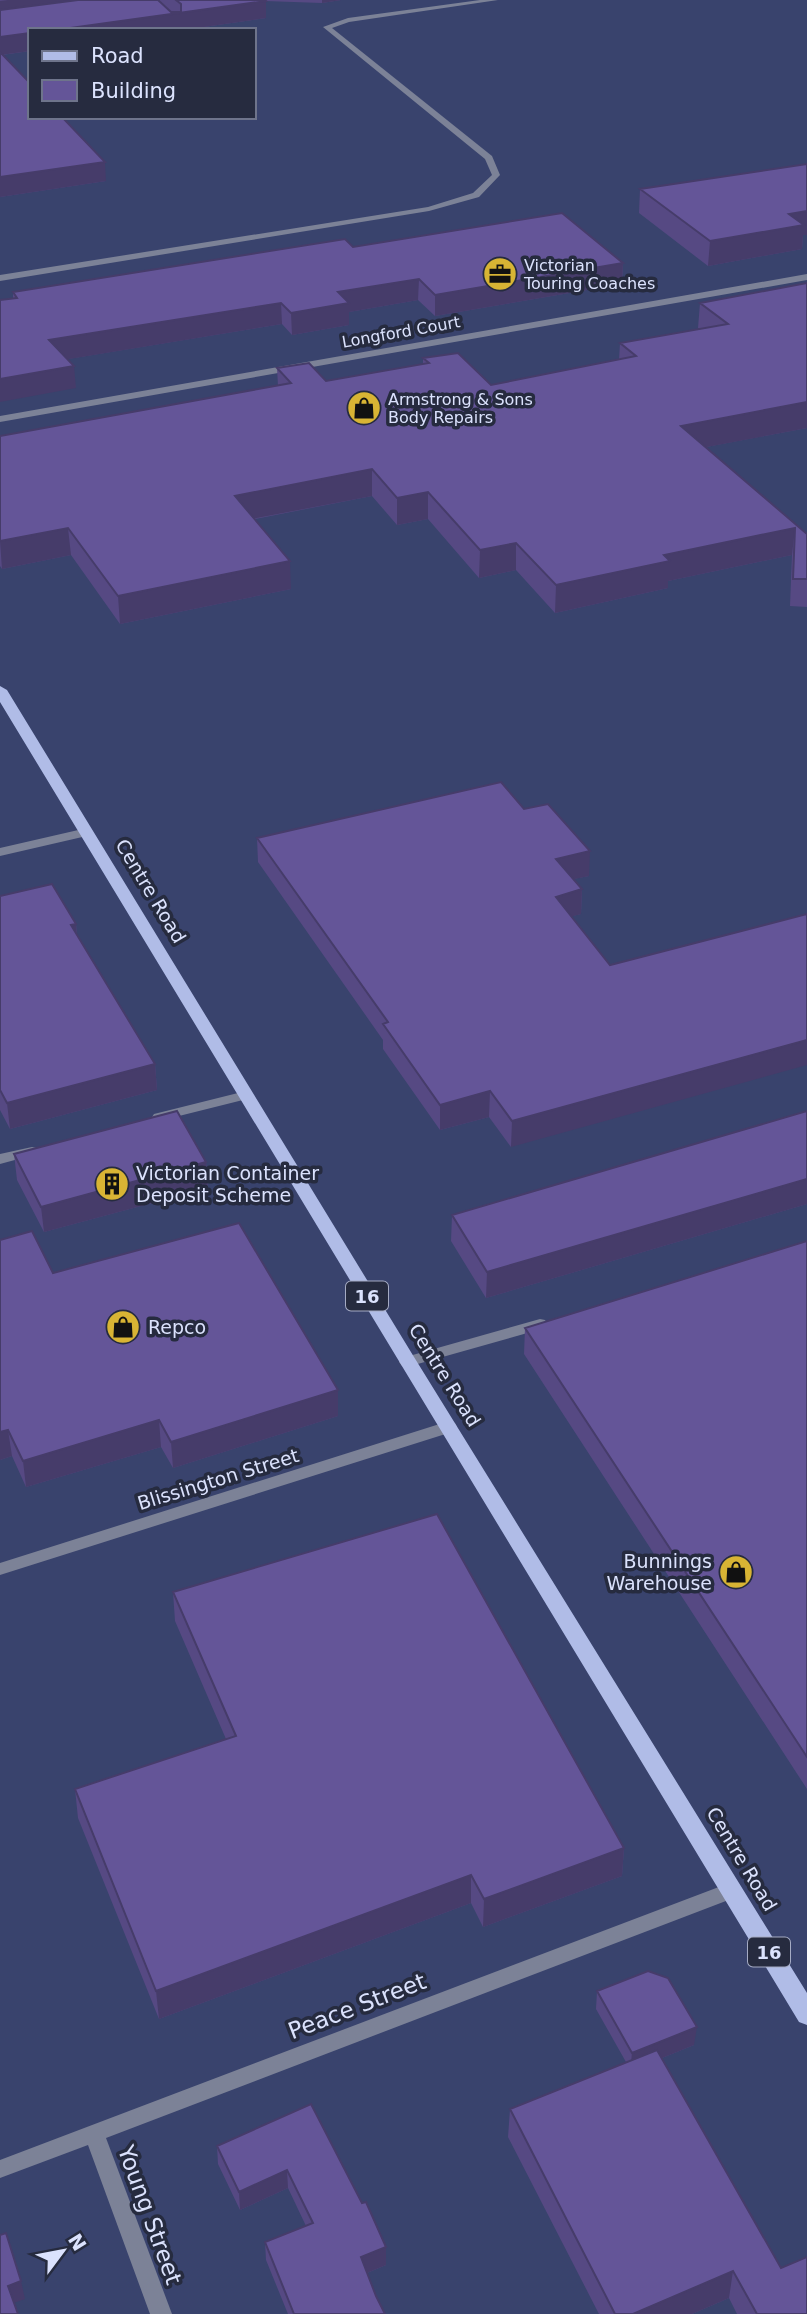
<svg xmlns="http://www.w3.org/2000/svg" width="807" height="2314" font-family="'DejaVu Sans',sans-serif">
  <rect width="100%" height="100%" fill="#39436d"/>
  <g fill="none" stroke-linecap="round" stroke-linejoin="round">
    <!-- lane -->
    <path fill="#7c8297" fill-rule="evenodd" d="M480 0H498L349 22 332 28 492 156 500 175 479 197 429 211 0 281V275L428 207 473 193 492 175 485 159 323 27 348 18Z
      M540 1319 545 1320 548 1324 545 1328 407 1367 402 1366 399 1362 402 1358Z"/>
    <!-- street -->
    <path fill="#7c8297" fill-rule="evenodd" d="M807 274V280L0 422V416Z
      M87 828 93 832 91 835 0 856V848Z
      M246 1091 251 1092 253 1095 251 1098 159 1121 152 1117 154 1114Z
      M32 1147 37 1148 39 1151 37 1154 0 1164V1154Z
      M449 1421 455 1423 457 1427 455 1431 0 1575V1563Z
      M732 1882 739 1884 741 1890 739 1896 106 2138 172 2314H150L88 2145 0 2178V2160Z"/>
    <!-- primary -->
    <path fill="#b0bce7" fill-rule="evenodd" d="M0 686 7 690 414 1357 807 1993V2025L799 2022 0 702Z"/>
  </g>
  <!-- wall -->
  <path fill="#564983" d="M0 0H341L322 3 265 1 266 18 183 30H30V51L2 55 106 181 0 197Z
    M640 189 803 235 802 249 708 266 639 213Z
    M353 247 623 263 622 284 435 316 418 300 349 312V325L292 335 282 324 68 359 76 388 13 298V292Z
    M807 283V428L706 447 807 534V607L790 606 792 555 668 581V588L555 613 516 570 479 578 428 519 397 525 372 496 255 519 291 589 120 624 71 555 2 569 0 566V436L278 386 277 368 326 381 423 364V358L491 385 619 360 620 343 700 329 698 328 700 303Z
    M524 809 589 876 573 879 582 889 581 914 572 916 511 1147 489 1117 440 1130 383 1049V1040L258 862 257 838Z
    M0 896 76 924 77 935 155 1064 157 1090 10 1129 0 1110Z
    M807 1111V1204L486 1298 451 1241 452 1215Z
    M14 1154 206 1162 208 1188 44 1232 17 1180Z
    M807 1241V1789L524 1354 525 1328Z
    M53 1273 338 1416 173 1468 161 1447 26 1487 12 1456 0 1460Z
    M173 1592 624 1848 622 1876 483 1927 471 1903 159 2019 78 1818 75 1789 226 1739 175 1621Z
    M597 1991 694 2045 662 2058 807 2314H737L729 2298 692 2314H599L508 2137 510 2109 626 2062 596 2009Z
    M311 2104 386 2265 367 2273 376 2296 385 2314H288L266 2260 265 2242 306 2226 288 2188 240 2210 218 2164 217 2146Z"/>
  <!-- shaded-wall -->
  <path fill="#463c6a" d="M8 0H138L0 18V1Z
    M322 0H341L322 3Z
    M266 1V18L183 30H56Z
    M30 33V51L0 55V37Z
    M105 162 106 181 0 197V177Z
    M807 211V235H803L802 249 708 266 710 241 789 214Z
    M623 263 622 284 435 316V295Z
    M419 279 418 300 349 312V325L292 335 291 313 338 292Z
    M281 303 282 324 51 362 49 340Z
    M74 366 76 388 0 402V379Z
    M807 402V428L680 452 681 426Z
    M372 469V496L236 522 235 496Z
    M428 492V519L397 525V498Z
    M68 528 71 555 2 569 0 541Z
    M795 528 792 555 668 581V588L555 613 556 585 664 555Z
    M516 543V570L479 578 480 550Z
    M290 561 291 589 120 624 118 596Z
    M590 851 589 876 555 883 556 859Z
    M582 889 581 914 555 921 556 897Z
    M76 924 78 949 71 925Z
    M807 1040V1065L511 1147 512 1121Z
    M155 1064 157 1090 10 1129 7 1103Z
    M490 1091 489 1117 440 1130V1105Z
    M206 1162 208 1188 44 1232 41 1207Z
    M807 1179V1204L486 1298 487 1272Z
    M338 1390V1416L173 1468 171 1442Z
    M159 1420 161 1447 26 1487 23 1461Z
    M8 1430 12 1456 0 1460V1432Z
    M624 1848 622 1876 483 1927 484 1899Z
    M471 1875V1903L159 2019 156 1991Z
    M697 2027 694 2045 630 2071 632 2053Z
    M287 2170 288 2188 240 2210 239 2192Z
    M386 2247V2265L362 2275 361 2257Z
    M733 2271 729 2298 692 2314H633Z
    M21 2281 25 2299 11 2304 8 2286Z"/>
  <!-- building -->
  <path fill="#645598" stroke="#463c6a" stroke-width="2" d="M78 0H158L171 12H181V4L176 0H265L266 1 56 30H30V33L0 37V10Z
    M0 52 30 83V117H62L105 162 0 177Z
    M807 164V211L789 214 804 225 710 241 640 189Z
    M562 213 623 263 435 295 419 279 338 292 349 303 291 313 281 303 49 340 74 366 0 379V300L17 298 13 292 345 239 353 247Z
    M807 283V402L681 426 807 534V579H793L795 528 664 555 670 561 556 585 516 543 480 550 428 492 397 498 372 469 235 496 290 561 118 596 68 528 0 541V436L291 383 277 368 309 363 326 381 429 363 423 358 458 353 491 385 636 356 620 343 728 324 700 303Z
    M501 782 524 809 548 804 590 851 556 859 582 889 556 897 610 965 807 914V1040L512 1121 490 1091 440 1105 383 1024 388 1022 257 838Z
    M52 884 76 924 71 925 155 1064 7 1103 0 1090V896Z
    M177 1111 206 1162 41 1207 14 1154Z
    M807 1111V1179L487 1272 452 1215Z
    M239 1223 338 1390 171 1442 159 1420 23 1461 8 1430 0 1432V1240L32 1231 53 1273Z
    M807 1241V1757L525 1328Z
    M437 1514 624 1848 484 1899 471 1875 156 1991 75 1789 236 1736 173 1592Z
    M648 1971 668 1978 697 2027 632 2053 597 1991Z
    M657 2050 781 2268 807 2257V2314H757L733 2271 633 2314H615L510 2109Z
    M311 2104 362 2203 366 2202 386 2247 361 2257 376 2296 385 2314H294L265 2242 313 2223 287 2170 239 2192 217 2146Z
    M6 2233 21 2281 8 2286 18 2314H0V2235Z"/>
  <!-- icons -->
  <defs>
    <g id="office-disc" transform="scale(1.75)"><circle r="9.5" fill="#d8b434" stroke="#262b3f"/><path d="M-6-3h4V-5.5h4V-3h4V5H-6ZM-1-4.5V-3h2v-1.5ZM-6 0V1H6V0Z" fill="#111"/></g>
    <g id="shop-disc" transform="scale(1.75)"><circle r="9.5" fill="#d8b434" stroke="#262b3f"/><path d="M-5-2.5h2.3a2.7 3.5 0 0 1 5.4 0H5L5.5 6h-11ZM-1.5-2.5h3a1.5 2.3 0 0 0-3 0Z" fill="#111"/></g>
    <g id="building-disc" transform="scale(1.75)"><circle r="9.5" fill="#d8b434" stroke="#262b3f"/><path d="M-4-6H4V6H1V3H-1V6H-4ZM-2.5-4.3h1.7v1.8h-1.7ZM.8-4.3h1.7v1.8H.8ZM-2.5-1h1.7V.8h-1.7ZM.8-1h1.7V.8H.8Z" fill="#111"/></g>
  </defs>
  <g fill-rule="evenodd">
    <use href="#office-disc" x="500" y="274"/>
    <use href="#shop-disc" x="364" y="408"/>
    <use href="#building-disc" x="112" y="1184"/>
    <use href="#shop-disc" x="123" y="1327"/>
    <use href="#shop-disc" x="736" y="1572"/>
  </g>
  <g text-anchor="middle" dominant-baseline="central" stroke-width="7" stroke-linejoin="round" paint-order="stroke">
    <!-- far-poi labels -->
    <g font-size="16" fill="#dbe2fd" stroke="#262b3f" text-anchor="start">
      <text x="524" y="265">Victorian<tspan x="524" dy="18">Touring Coaches</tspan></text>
      <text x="388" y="399">Armstrong &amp; Sons<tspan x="388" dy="18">Body Repairs</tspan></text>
    </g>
    <!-- far-street labels -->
    <g font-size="16" fill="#dbe2fd" stroke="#262b3f">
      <text transform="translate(401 332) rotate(-10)">Longford Court</text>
    </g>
    <!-- shield labels -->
    <g fill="#262b3f" stroke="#a5abc4" stroke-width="2">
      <rect x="346" y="1281.5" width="42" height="29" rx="5"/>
      <rect x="748" y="1937.5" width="42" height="29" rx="5"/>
    </g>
    <g font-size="18" font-weight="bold" fill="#dbe2fd">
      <text x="367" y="1296">16</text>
      <text x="769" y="1952">16</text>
    </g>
    <!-- street labels -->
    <g font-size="19" fill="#dbe2fd" stroke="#262b3f">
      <text transform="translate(151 891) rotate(59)">Centre Road</text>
      <text transform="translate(445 1375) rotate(58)">Centre Road</text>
      <text transform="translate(218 1479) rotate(-17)">Blissington Street</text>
      <text transform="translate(742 1859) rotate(59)">Centre Road</text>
    </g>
    <!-- poi labels -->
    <g font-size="19" fill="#dbe2fd" stroke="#262b3f" text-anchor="start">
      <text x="136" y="1173">Victorian Container<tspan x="136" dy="22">Deposit Scheme</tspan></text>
      <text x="148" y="1327">Repco</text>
      <text x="712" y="1561" text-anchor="end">Bunnings<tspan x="712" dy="22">Warehouse</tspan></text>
    </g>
    <!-- near-street labels -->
    <g font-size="23" fill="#dbe2fd" stroke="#262b3f">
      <text transform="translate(357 2006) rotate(-21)">Peace Street</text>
      <text transform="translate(150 2215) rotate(70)">Young Street</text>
    </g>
  </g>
  <!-- legend -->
  <rect x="28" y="28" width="228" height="91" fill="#262b3f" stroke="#6e748b" stroke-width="2"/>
  <rect x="42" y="51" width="35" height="10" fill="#b0bce7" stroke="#6e748b" stroke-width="2"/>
  <text x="91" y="63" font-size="21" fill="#dbe2fd">Road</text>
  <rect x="42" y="80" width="35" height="21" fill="#645598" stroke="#6e748b" stroke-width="2"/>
  <text x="91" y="98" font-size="21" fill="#dbe2fd">Building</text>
  <!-- north arrow -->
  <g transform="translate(63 2251) rotate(58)" stroke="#262b3f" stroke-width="5" paint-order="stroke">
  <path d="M0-5L12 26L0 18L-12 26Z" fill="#dbe2fd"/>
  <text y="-10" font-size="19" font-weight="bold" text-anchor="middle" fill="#dbe2fd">N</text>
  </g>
</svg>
